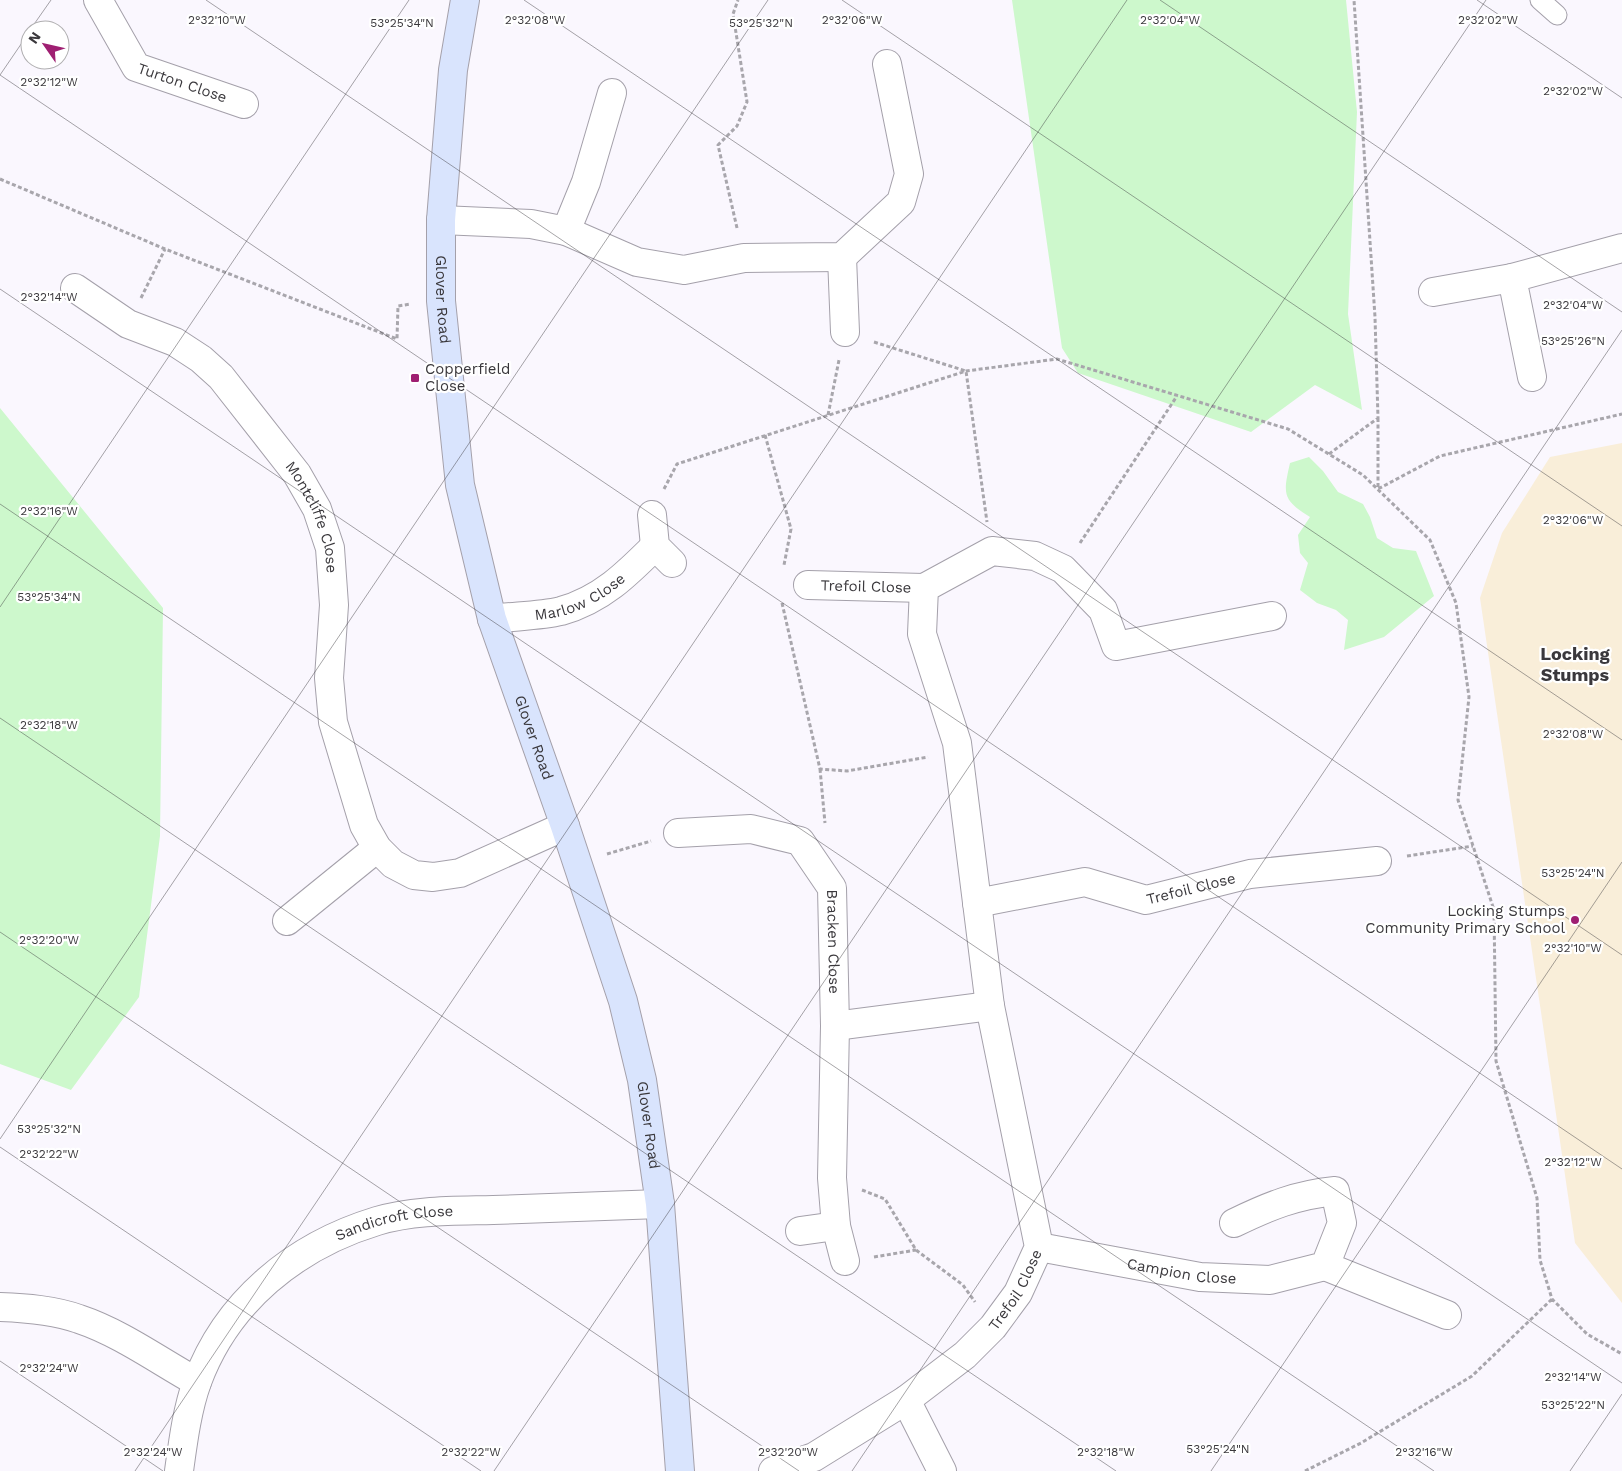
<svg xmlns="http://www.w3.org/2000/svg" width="1622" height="1471" font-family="'Work Sans',sans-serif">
  <rect width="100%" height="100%" fill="#faf7fe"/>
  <!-- education -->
  <path fill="#f9eed9" d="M1622 443V1303L1575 1243 1480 598 1502 533 1550 457Z"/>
  <!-- green -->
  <path fill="#cdf8cc" d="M1012 0H1346L1357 112 1348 314 1362 410 1315 385 1251 432 1078 373 1062 348Z
    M0 408 163 608 160 836 139 997 71 1090 0 1064Z
    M1309 457 1323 471 1338 492 1363 504 1370 517 1377 538 1393 548 1416 551 1434 596 1384 637 1344 650 1348 620 1336 610 1317 603 1300 590 1308 563 1300 553 1298 535 1310 517C1282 500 1283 494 1290 463Z"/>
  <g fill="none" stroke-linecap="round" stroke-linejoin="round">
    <!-- lane casing -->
    <g stroke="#a4a0aa" stroke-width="21">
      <path id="lane" d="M1540 0 1557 15"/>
    </g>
    <!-- street casing -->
    <g stroke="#a4a0aa" stroke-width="30">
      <g id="street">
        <path id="s1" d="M98 0 136 67 244 104"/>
        <path d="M441 220 531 224 566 231 637 262 684 270 744 258 842 257 901 202 909 174 887 64"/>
        <path d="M566 231 586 182 612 93"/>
        <path d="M842 257 845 332"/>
        <path id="s2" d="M75 288 128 324 175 342 201 359 221 377 297 474 317 509 330 548 334 605 329 678 333 722 364 825 377 848 393 864 414 875 433 877 460 873 565 826"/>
        <path d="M1433 292 1512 278"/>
        <path d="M1532 377 1512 278 1622 248"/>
        <path d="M652 515 655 546 672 563"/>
        <path id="s3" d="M808 585 924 588"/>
        <path id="s4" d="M492 619C515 616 540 616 561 611 601 600 627 574 655 546"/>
        <path id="s5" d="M678 833 751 829 800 841 832 888 835 1026 832 1178 836 1226 845 1261"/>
        <path id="s6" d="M977 903 1085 882 1146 900 1250 874 1377 861"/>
        <path d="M287 921 377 848"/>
        <path d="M835 1026 990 1006"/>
        <path d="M800 1231 836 1226"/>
        <path id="s7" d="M1039 1247 1200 1277 1270 1280 1325 1266 1342 1223 1335 1191C1296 1195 1269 1206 1234 1223"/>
        <path d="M1325 1266 1447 1315"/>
        <path d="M0 1307C26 1308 54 1310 79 1319 121 1333 159 1361 197 1382"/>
        <path d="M906 1400 942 1471"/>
        <path id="s8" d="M179 1471C183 1442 187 1410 197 1382 227 1301 295 1246 377 1221 414 1210 455 1211 493 1210 549 1208 604 1206 660 1204"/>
        <path id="s9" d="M773 1471 814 1457 906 1400 965 1355 993 1327 1018 1293 1039 1247 990 1006 957 743 922 634 924 588 992 551 1035 556 1063 569 1103 610 1116 646 1272 616"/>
      </g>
    </g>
    <!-- secondary casing -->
    <g stroke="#a4a0aa" stroke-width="30">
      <g id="secondary">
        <path id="s10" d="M465 0 453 70 441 220V301L460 485 492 619 565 826 623 1001 642 1080 660 1204 680 1471"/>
      </g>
    </g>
    <!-- path -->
    <path stroke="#a8a6ac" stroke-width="3" stroke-dasharray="4 2.5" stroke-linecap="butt" d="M0 179 165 249 397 339 398 306 411 304
      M737 228 718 145 737 126 747 102 733 14 738 0
      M141 298 165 249
      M874 342 966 371 987 522
      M828 415 839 360
      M1378 418V489L1440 456 1622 414
      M765 435 791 529 784 565
      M1329 454 1378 418 1375 317 1354 0
      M664 489 677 464 966 371 1057 359 1288 429 1363 475 1430 540 1456 603 1469 697 1458 800 1494 910 1496 1061 1537 1198 1540 1260 1552 1299 1587 1334 1622 1354
      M1080 543 1177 396
      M782 603 820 769 847 771 928 757
      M820 769 825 823
      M607 854 651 841
      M1407 856 1473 846
      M862 1190 885 1199 916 1250 963 1285 975 1302
      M874 1257 916 1250
      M1305 1471 1361 1443 1472 1376 1552 1299"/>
    <!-- lane -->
    <use href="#lane" stroke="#fff" stroke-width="19"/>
    <!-- street -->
    <use href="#street" stroke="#fff" stroke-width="28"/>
    <!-- secondary -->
    <use href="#secondary" stroke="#d9e4fd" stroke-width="28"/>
  </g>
  <!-- ticks -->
  <path fill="none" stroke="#3a383c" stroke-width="1" stroke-opacity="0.45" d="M206 0 1622 955M524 0 1622 740M842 0 1622 526M1160 0 1622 312M1477 0 1622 98M30 30 51 0M0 75 1622 1169M0 75 30 31M0 289 1622 1383M0 504 1434 1471M0 607 409 0M0 718 1116 1471M0 932 799 1471M0 1139 768 0M0 1147 481 1471M0 1361 163 1471M135 1471 1127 0M494 1471 1486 0M852 1471 1622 330M1211 1471 1622 862M1570 1471 1622 1394"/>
  <!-- markers -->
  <g fill="#9f1f72" stroke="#fff" stroke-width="2">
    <rect x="410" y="373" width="10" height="10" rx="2.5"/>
    <circle cx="1575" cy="920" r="5"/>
  </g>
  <g text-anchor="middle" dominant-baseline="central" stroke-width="4.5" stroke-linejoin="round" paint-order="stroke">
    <!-- street labels -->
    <g font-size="15" fill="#3a383c" stroke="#fff">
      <text stroke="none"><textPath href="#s1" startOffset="126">Turton Close</textPath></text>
      <text stroke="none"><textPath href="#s10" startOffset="301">Glover Road</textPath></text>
      <text stroke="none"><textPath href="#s2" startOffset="342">Montcliffe Close</textPath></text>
      <text stroke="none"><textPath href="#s3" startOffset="58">Trefoil Close</textPath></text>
      <text stroke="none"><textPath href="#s4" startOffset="92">Marlow Close</textPath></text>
      <text stroke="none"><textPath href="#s10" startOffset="751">Glover Road</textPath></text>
      <text stroke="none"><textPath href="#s6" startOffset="220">Trefoil Close</textPath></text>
      <text stroke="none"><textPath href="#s5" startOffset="234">Bracken Close</textPath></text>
      <text stroke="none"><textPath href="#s10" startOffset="1156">Glover Road</textPath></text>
      <text stroke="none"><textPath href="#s8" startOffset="358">Sandicroft Close</textPath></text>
      <text stroke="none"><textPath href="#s7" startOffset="145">Campion Close</textPath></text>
      <text stroke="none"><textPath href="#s9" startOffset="309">Trefoil Close</textPath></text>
    </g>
    <!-- poi labels -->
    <g font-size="15" fill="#3a383c" stroke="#fff" text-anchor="start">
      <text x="425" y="369">Copperfield<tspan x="425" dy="17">Close</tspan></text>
      <text x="1565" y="911" text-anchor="end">Locking Stumps<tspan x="1565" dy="17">Community Primary School</tspan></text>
    </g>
    <!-- quarter labels -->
    <g font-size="18" font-weight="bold" fill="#3a383c" stroke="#fff">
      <text x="1575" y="653">Locking<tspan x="1575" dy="21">Stumps</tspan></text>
    </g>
  </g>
  <g font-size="12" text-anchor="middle" fill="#3a383c" stroke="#fff" stroke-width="4.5" stroke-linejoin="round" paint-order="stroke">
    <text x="217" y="24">2°32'10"W</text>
    <text x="852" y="24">2°32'06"W</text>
    <text x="1170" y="24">2°32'04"W</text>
    <text x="1488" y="24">2°32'02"W</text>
    <text x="535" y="24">2°32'08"W</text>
    <text x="402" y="27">53°25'34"N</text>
    <text x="761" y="27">53°25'32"N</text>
    <text x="49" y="86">2°32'12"W</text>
    <text x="1573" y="95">2°32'02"W</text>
    <text x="49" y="301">2°32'14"W</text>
    <text x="1573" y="309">2°32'04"W</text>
    <text x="1573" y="345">53°25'26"N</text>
    <text x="49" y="515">2°32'16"W</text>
    <text x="1573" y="524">2°32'06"W</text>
    <text x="49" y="601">53°25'34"N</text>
    <text x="49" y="729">2°32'18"W</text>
    <text x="1573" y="738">2°32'08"W</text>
    <text x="1573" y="877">53°25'24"N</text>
    <text x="49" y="944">2°32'20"W</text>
    <text x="1573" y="952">2°32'10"W</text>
    <text x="49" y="1133">53°25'32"N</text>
    <text x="49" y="1158">2°32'22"W</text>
    <text x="1573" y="1166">2°32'12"W</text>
    <text x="49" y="1372">2°32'24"W</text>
    <text x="1573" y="1381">2°32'14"W</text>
    <text x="1573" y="1409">53°25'22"N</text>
    <text x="1218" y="1453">53°25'24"N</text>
    <text x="153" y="1456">2°32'24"W</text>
    <text x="471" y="1456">2°32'22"W</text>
    <text x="788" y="1456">2°32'20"W</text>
    <text x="1106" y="1456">2°32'18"W</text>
    <text x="1424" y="1456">2°32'16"W</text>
  </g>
  <!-- north arrow -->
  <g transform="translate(45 45) rotate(304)"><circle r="24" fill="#ffffff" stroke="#b0afb1"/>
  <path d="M0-4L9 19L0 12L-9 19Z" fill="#9f1f72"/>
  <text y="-8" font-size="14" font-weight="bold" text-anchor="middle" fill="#3a383c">N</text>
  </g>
</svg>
